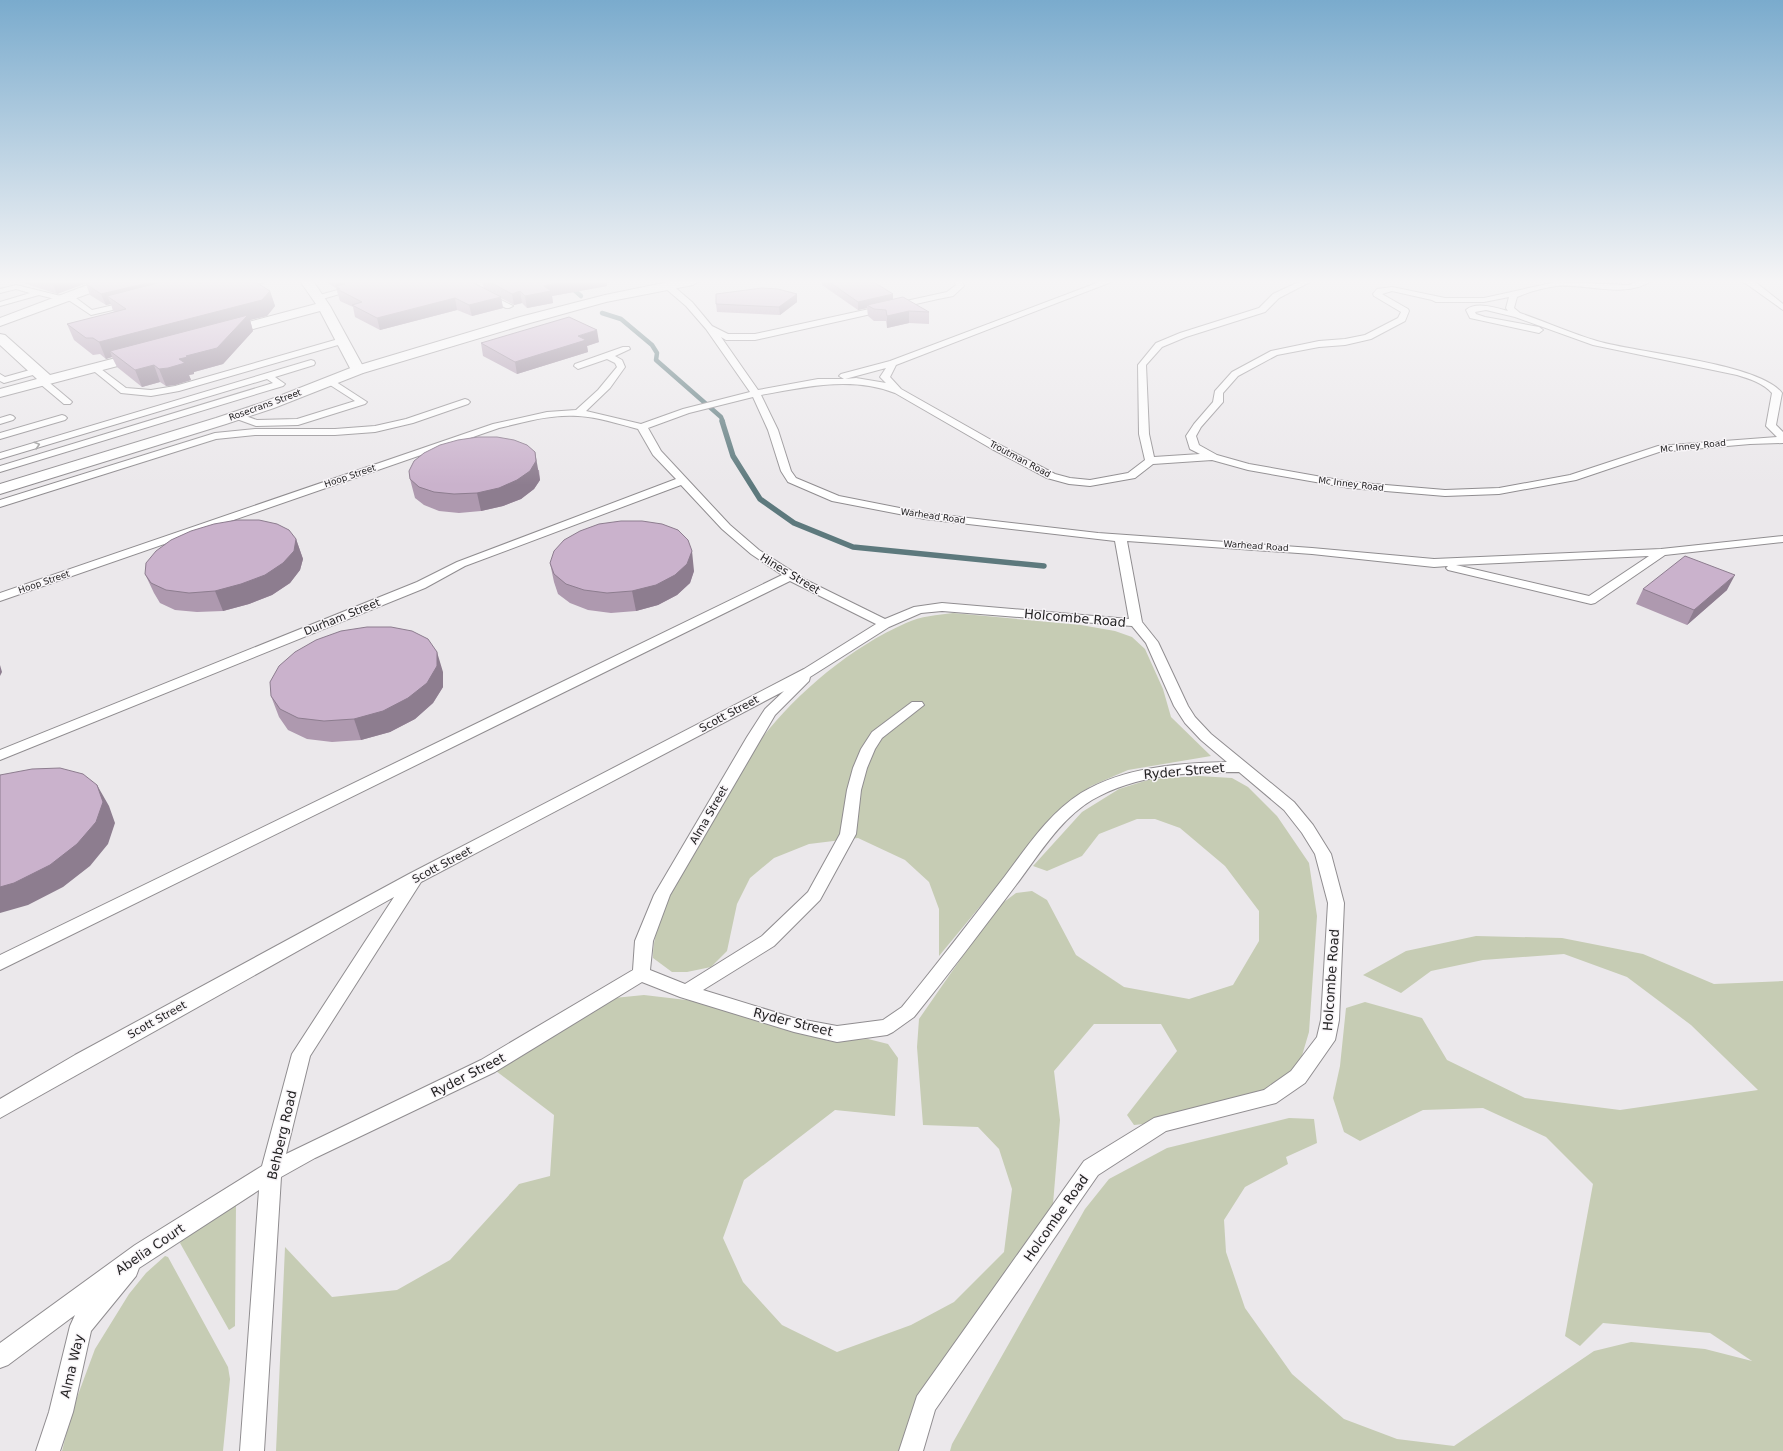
<svg xmlns="http://www.w3.org/2000/svg" width="1783" height="1451" font-family="'DejaVu Sans',sans-serif">
  <rect width="100%" height="100%" fill="#ebe8eb"/>
  <!-- green -->
  <path fill="#c6ccb4" d="M953 613 1081 625 1115 631 1132 637 1145 649 1163 689 1171 717 1211 756 1128 770 1091 786 1064 805 939 956V909L929 882 905 860 858 838 809 844 774 858 750 878 737 904 727 951 711 967 687 972H672L653 958C653 917 682 874 702 839 715 817 728 795 740 774 746 763 752 752 759 742 794 695 851 647 906 623 921 616 937 615 953 613Z
    M1199 776 1232 778 1248 787 1277 816 1309 863 1317 916 1309 1032 1298 1069 1275 1087 1154 1123 1134 1125 1127 1115 1177 1051 1161 1024H1094L1054 1071 1060 1120 1053 1204 927 1422 916 1451H276L285 1247 332 1297 397 1290 450 1260 519 1184 550 1176 554 1115 496 1071 614 998 644 995 695 1001 829 1041 868 1039 888 1044 898 1058 895 1116 835 1110 744 1180 723 1238 743 1282 782 1325 837 1352 911 1325 954 1302 1004 1252 1012 1189 999 1149 978 1127 923 1125 917 1047 919 1019 996 908 1016 893 1032 891 1047 900 1076 955 1124 987 1189 999 1233 985 1259 941V911L1225 866 1180 828 1155 819H1137L1099 834 1082 856 1047 871 1033 866 1082 812 1119 789 1151 779Z
    M1476 936 1562 938 1643 954 1714 984 1783 981V1451H950L952 1444 1085 1209 1109 1179 1167 1148 1289 1118 1314 1119 1317 1143 1286 1157 1288 1164 1245 1187 1224 1220 1226 1252 1245 1308 1292 1374 1344 1419 1397 1439 1454 1446 1594 1351 1631 1342 1705 1349 1752 1361 1710 1333 1603 1323 1580 1346 1565 1336 1593 1184 1546 1137 1483 1108 1423 1110 1360 1141 1344 1132 1333 1098 1340 1066 1346 1008 1365 1002 1422 1018 1447 1060 1525 1098 1620 1110 1758 1090 1691 1025 1627 977 1564 954 1483 960 1431 971 1401 993 1363 975 1406 951Z
    M236 1204 235 1326 229 1330 180 1243 184 1237Z
    M165 1256 168 1257 228 1367 230 1379 223 1451H62L72 1411 95 1349 129 1294 146 1273Z"/>
  <g fill="none" stroke-linecap="round" stroke-linejoin="round">
    <!-- stream-far1 -->
    <path stroke="#5d797d" stroke-width="4.5" d="M564 281 581 296
      M602 313 621 319 652 345 657 353 656 360 721 417 723 422"/>
    <!-- stream -->
    <path stroke="#5d797d" stroke-width="5.5" d="M722 421 733 456 760 499 794 523 853 547 1044 566"/>
    <!-- lane casing -->
    <g stroke="#908d90" stroke-width="2">
      <path id="lane" d="M254 281H268L239 290 235 288Z
        M370 281H384L319 300 315 298 316 296Z
        M452 281H463L513 306 509 308H506Z
        M954 281H962L964 286 953 296 938 299 755 340H726L721 337 758 390 818 379H844L839 376 841 374 890 361 1102 281H1114L896 365 890 377 901 389 1000 445 1055 474 1070 478 1090 480 1128 473 1145 460 1139 434 1138 365 1156 343 1180 333 1259 308 1273 294 1301 281H1312L1279 298 1265 312 1186 337 1162 347 1146 365 1149 434 1154 457 1200 454 1190 449 1186 436 1194 424 1213 402 1215 391 1232 372 1271 351 1319 341 1345 339 1365 335 1398 318 1401 312 1374 296 1373 294 1377 289 1392 287 1445 298H1484L1556 282 1629 285 1638 281H1651C1625 299 1584 283 1556 286 1543 288 1528 292 1517 297L1514 308 1520 313C1546 322 1571 333 1597 341 1637 353 1759 363 1782 393L1776 425 1783 432V443L1750 444 1659 452 1576 480 1499 494 1445 496 1350 488 1248 470 1212 460 1153 464 1135 478 1090 486 1069 484 1047 478 992 449 895 393C851 376 806 387 761 395L778 430 791 471 796 478 839 496 925 513 1098 533 1312 548 1434 559 1661 549 1783 536V542L1665 555 1595 603 1591 604 1448 570 1446 568 1448 566 1434 567 1312 554 1127 541 1142 622 1158 642 1188 706 1195 717 1211 734 1294 802 1313 825 1331 854 1344 903 1339 1020 1335 1040 1305 1083 1276 1103 1166 1131 1098 1175 935 1410 923 1451H899L917 1396 1084 1161 1154 1118 1264 1090 1291 1071 1317 1037 1321 1020 1328 903 1315 854 1302 833 1284 810 1239 772C1188 772 1137 774 1092 800 1060 819 1038 856 1016 885 982 930 949 974 914 1017L893 1032 887 1035 837 1042 794 1032 680 997 642 982 495 1072 315 1158 281 1177 264 1451H240L259 1190 139 1268 136 1276 91 1331 73 1412 60 1451H36L49 1412 70 1326 75 1315 8 1365 0 1368V1343L135 1245 262 1166 292 1054 394 897 0 1118V1099L75 1055 409 874 804 669 876 624 790 581 0 970V955L782 575 751 554 722 529 681 485 465 566 425 588 0 760V750L417 582 457 562 676 479 653 455 638 429C618 424 599 417 578 416 551 414 525 422 499 428L0 601V593L493 424 547 412 576 410 598 390 617 367 615 363 607 359 578 369 574 366 575 364 623 347H629L630 349 615 356 622 360 625 367 610 388 586 411 641 424 683 409 750 392 706 329 686 306 665 288V284H671L692 302 712 326 728 334H755L947 292 956 285ZM1392 291 1432 300 1436 302H1484L1509 297 1506 308 1508 311C1496 308 1476 301 1466 310L1470 318 1539 333 1543 330 1539 327 1485 317 1476 314 1475 312 1486 310 1515 317 1593 345 1737 375C1750 379 1763 383 1772 393L1766 426 1777 437 1658 446 1570 475 1499 488 1445 490 1350 482 1249 464 1217 455 1199 445 1196 436 1201 427 1223 402V393L1238 376 1277 355 1319 347 1345 345 1371 339 1405 321 1409 311 1408 309 1382 294ZM886 368 880 377 886 383 856 378 845 379ZM753 397 768 430 781 471 788 482 832 501 925 519 1115 541 1129 619 942 603 914 607 885 619 806 580 759 550 730 525 661 451 648 428 689 413ZM1649 556 1589 596 1456 565ZM942 611 1132 626 1146 643 1174 706 1185 723 1201 740 1227 762C1178 763 1124 767 1081 793 1049 813 1027 847 1005 876 971 920 937 964 902 1007L883 1020 837 1026 794 1018 703 990 774 946 820 900 856 834 861 790 867 768 875 749 882 738 924 705 922 702H912L872 732 861 749 853 768 847 790 840 834 808 892 762 936 685 984 650 970 653 941 670 895 775 715 809 681 810 677 889 627 921 613ZM784 691 765 709 747 737 654 895 635 941 633 970 481 1060 286 1154 310 1056 421 882Z
        M1741 281H1754L1783 304V310L1748 285Z
        M16 285 65 297 66 295H72L92 310 131 301 135 303 134 305 91 315 67 299 63 301 39 295 0 306V302L30 293 16 289 0 293V289Z
        M342 338 345 339 346 341 345 343 179 391 151 396 121 393 90 368 94 365 97 366 126 388 151 390 175 386Z
        M311 360 314 361 315 363 314 365 275 377 285 384 283 386 0 472V466L273 383 267 379 0 459V453Z
        M37 368 41 371 40 373 4 383 0 381V374L5 377Z
        M42 378 45 379 70 400 72 402 70 404H64L39 383 37 381 39 379Z
        M330 378 367 402 365 404 298 425 256 426 234 418 232 416 237 413 257 420 297 419 355 401 327 383 325 381 327 379Z
        M465 399 468 400 470 402 468 404 413 423 375 432 335 435H255L216 439 0 507V500L215 433 255 429H335L375 426 406 419Z
        M10 415 13 416 15 418 13 420 0 424V418Z
        M62 415 65 416 67 418 65 420 0 439V433Z"/>
    </g>
    <!-- street casing -->
    <g stroke="#908d90" stroke-width="2">
      <path id="street" d="M98 281H117L115 284 0 326V318Z
        M300 281H313L330 306 365 370 363 373H353L351 370 320 311 223 337 218 336 216 333 218 330 316 304Z
        M0 334 5 335 50 375 143 351 148 352 150 355 148 358 0 397V389L37 379 0 345Z"/>
    </g>
    <!-- secondary casing -->
    <g stroke="#908d90" stroke-width="2">
      <path id="secondary" d="M673 281H699L693 285 606 302 530 323 363 373 274 408 226 424 0 494V484L216 418 264 402 353 367 520 317 605 295Z"/>
    </g>
    <!-- lane -->
    <use href="#lane" fill="#fff" fill-rule="evenodd"/>
    <!-- street -->
    <use href="#street" fill="#fff" fill-rule="evenodd"/>
    <!-- secondary -->
    <use href="#secondary" fill="#fff" fill-rule="evenodd"/>
  </g>
  <!-- wall -->
  <path fill="#ae99af" fill-rule="evenodd" d="M17 281H92L57 294Z
    M93 281H254L270 291 275 306 267 316 250 320 253 331 223 364 194 372V374L189 375 191 380 175 385 166 386 160 382 142 387 117 367 112 357 106 359 100 354 93 355 74 340 67 324 115 312 113 311 111 304 106 305 90 295 86 284Z
    M324 281H606L607 286 552 296 553 303 527 308 522 303 514 305 501 298 503 308 472 316 457 310 380 330 355 317 353 307 340 301 336 288ZM482 282 484 288 475 284Z
    M822 281H872L893 299 929 312V324L909 323 887 328 886 321H874L868 316 867 308 858 310 822 285Z
    M797 294V302L780 315 717 312 716 304Z
    M599 342 587 346 588 352 517 374 483 356 481 343Z
    M539 470 540 480 534 489 521 499 503 506 481 511 459 513 439 511 424 505 415 498 410 479Z
    M296 539 303 559 300 570 290 583 272 595 249 604 223 611 197 612 175 610 160 603 154 593 145 574Z
    M550 563 694 571 690 583 677 595 658 605 636 611 611 613 588 610 570 603 558 594 554 582Z
    M1643 589 1727 590 1687 625 1636 604Z
    M443 672V687L433 703 415 719 390 732 361 740 332 742 307 739 288 730 279 717 271 696Z"/>
  <!-- shaded-wall -->
  <path fill="#8d7d8f" d="M57 281H92L57 294 52 283Z
    M156 281H181L107 296 111 304 106 305 101 294Z
    M335 281H363L345 284 343 282 344 287 336 286Z
    M473 281H482V282L473 284Z
    M566 281H606L607 286 552 296 553 303 527 308 525 296 544 286Z
    M270 291 275 306 267 316 250 320 253 331 223 364 194 372V374L189 375 191 380 175 385 166 386 159 369 168 368 110 351 112 357 106 359 99 342Z
    M520 291 522 303 514 305 512 294Z
    M797 294V302L780 315 779 307Z
    M893 294V302L867 305V308L858 310V302Z
    M501 297 503 308 472 316 469 305Z
    M455 298 457 310 380 330 377 318Z
    M909 311V323L887 328V316Z
    M597 330 599 342 587 346 588 352 517 374 515 362 578 336Z
    M154 365 160 382 142 387 135 370Z
    M535 452 540 480 534 489 521 499 503 506 481 511 477 493Z
    M296 539 303 559 300 570 290 583 272 595 249 604 223 611 215 591Z
    M692 551 694 571 690 583 677 595 658 605 636 611 632 591Z
    M1735 575 1727 590 1687 625 1694 610Z
    M437 652 443 672V687L433 703 415 719 390 732 361 740 354 719Z
    M0 665 2 672 0 676Z
    M97 785 109 806 115 823 108 844 90 866 63 887 28 905 0 913V887Z"/>
  <!-- building -->
  <path fill="#cab2cc" stroke="#8d7d8f" d="M48 281H57L52 283Z
    M93 281H156L101 294 86 284Z
    M165 281H192L201 283 208 281H254L270 291 262 300 99 342 93 338H86L67 324 126 309 107 296Z
    M345 281H470L501 297 469 305 455 298 377 318 352 305 362 302 337 289H340L336 286 345 284 343 282Z
    M488 281H566L544 286 551 291 525 296 520 291 512 294Z
    M828 281H872L893 294 858 302Z
    M762 288 778 289 797 294 779 307 716 304V294Z
    M903 297 929 312 909 311 887 316 886 310 874 309 867 305Z
    M248 315 217 348 186 356 188 357 179 359 185 363 168 368 159 369 154 365 135 370 110 351Z
    M569 317 597 330 578 336 586 340 515 362 481 343Z
    M478 437H497L514 440 527 445 535 452 536 461 530 471 517 480 499 488 477 493 454 494 434 492 419 487 410 479 409 471 414 461 424 453 440 445 458 440Z
    M237 520H259L277 524 289 530 296 539 294 551 283 563 265 575 241 584 215 591 189 593 166 590 151 583 145 574 146 563 156 551 171 540 191 531 214 524Z
    M621 521H642L662 524 678 530 688 540 692 551 687 564 675 575 656 585 632 591 607 593 584 590 566 584 554 574 550 563 554 551 564 540 580 531 599 524Z
    M1685 556 1735 575 1694 610 1643 589Z
    M367 627H391L412 631 428 639 437 652V666L427 683 408 698 383 711 354 719 324 721 298 718 280 709 271 696 270 682 279 666 295 652 316 640 341 631Z
    M60 768 83 774 97 785 103 802 96 822 77 844 50 865 14 883 0 887V775L32 769Z"/>
  <!-- one-way arrows -->
  <defs><path id="oneway-chevron" d="M-2-3.5L2.5 0L-2 3.5" fill="none" stroke-width="1.6" stroke-linecap="round" stroke-linejoin="round"/></defs>
  <use stroke="#9c9c9c" href="#oneway-chevron" transform="translate(37 445) rotate(-17)"/>
  <!-- sky -->
  <linearGradient id="sky" x2="0" y2="1"><stop stop-color="#7aabcd"/><stop offset="0.58" stop-color="#f6f5f6"/><stop offset="1" stop-color="#f6f5f6" stop-opacity="0"/></linearGradient>
  <rect width="1783" height="485" fill="url(#sky)"/>
  <g text-anchor="middle" dominant-baseline="central" stroke-width="3" stroke-linejoin="round" paint-order="stroke">
    <!-- far-street labels -->
    <g font-size="9" fill="#232223" stroke="#f8f5f8">
      <text transform="translate(265 405) rotate(-20)">Rosecrans Street</text>
      <text transform="translate(1693 446) rotate(-6)">Mc Inney Road</text>
      <text transform="translate(1020 459) rotate(28)">Troutman Road</text>
      <text transform="translate(350 476) rotate(-19)">Hoop Street</text>
      <text transform="translate(1351 484) rotate(7)">Mc Inney Road</text>
      <text transform="translate(933 516) rotate(8)">Warhead Road</text>
      <text transform="translate(1256 546) rotate(4)">Warhead Road</text>
      <text transform="translate(44 582) rotate(-19)">Hoop Street</text>
    </g>
    <!-- street labels -->
    <g font-size="11" fill="#232223" stroke="#f8f5f8">
      <text transform="translate(790 574) rotate(31)">Hines Street</text>
      <text transform="translate(342 617) rotate(-22)">Durham Street</text>
      <text transform="translate(729 714) rotate(-28)">Scott Street</text>
      <text transform="translate(709 815) rotate(-60)">Alma Street</text>
      <text transform="translate(442 865) rotate(-28)">Scott Street</text>
      <text transform="translate(157 1020) rotate(-29)">Scott Street</text>
    </g>
    <!-- near-street labels -->
    <g font-size="13" fill="#232223" stroke="#f8f5f8">
      <text transform="translate(1075 618) rotate(5)">Holcombe Road</text>
      <text transform="translate(1184 771) rotate(-5)">Ryder Street</text>
      <text transform="translate(1331 980) rotate(-86)">Holcombe Road</text>
      <text transform="translate(793 1022) rotate(14)">Ryder Street</text>
      <text transform="translate(468 1075) rotate(-27)">Ryder Street</text>
      <text transform="translate(282 1135) rotate(-77)">Behberg Road</text>
      <text transform="translate(1056 1218) rotate(-55)">Holcombe Road</text>
      <text transform="translate(150 1249) rotate(-34)">Abelia Court</text>
      <text transform="translate(72 1366) rotate(-77)">Alma Way</text>
    </g>
  </g>
</svg>
